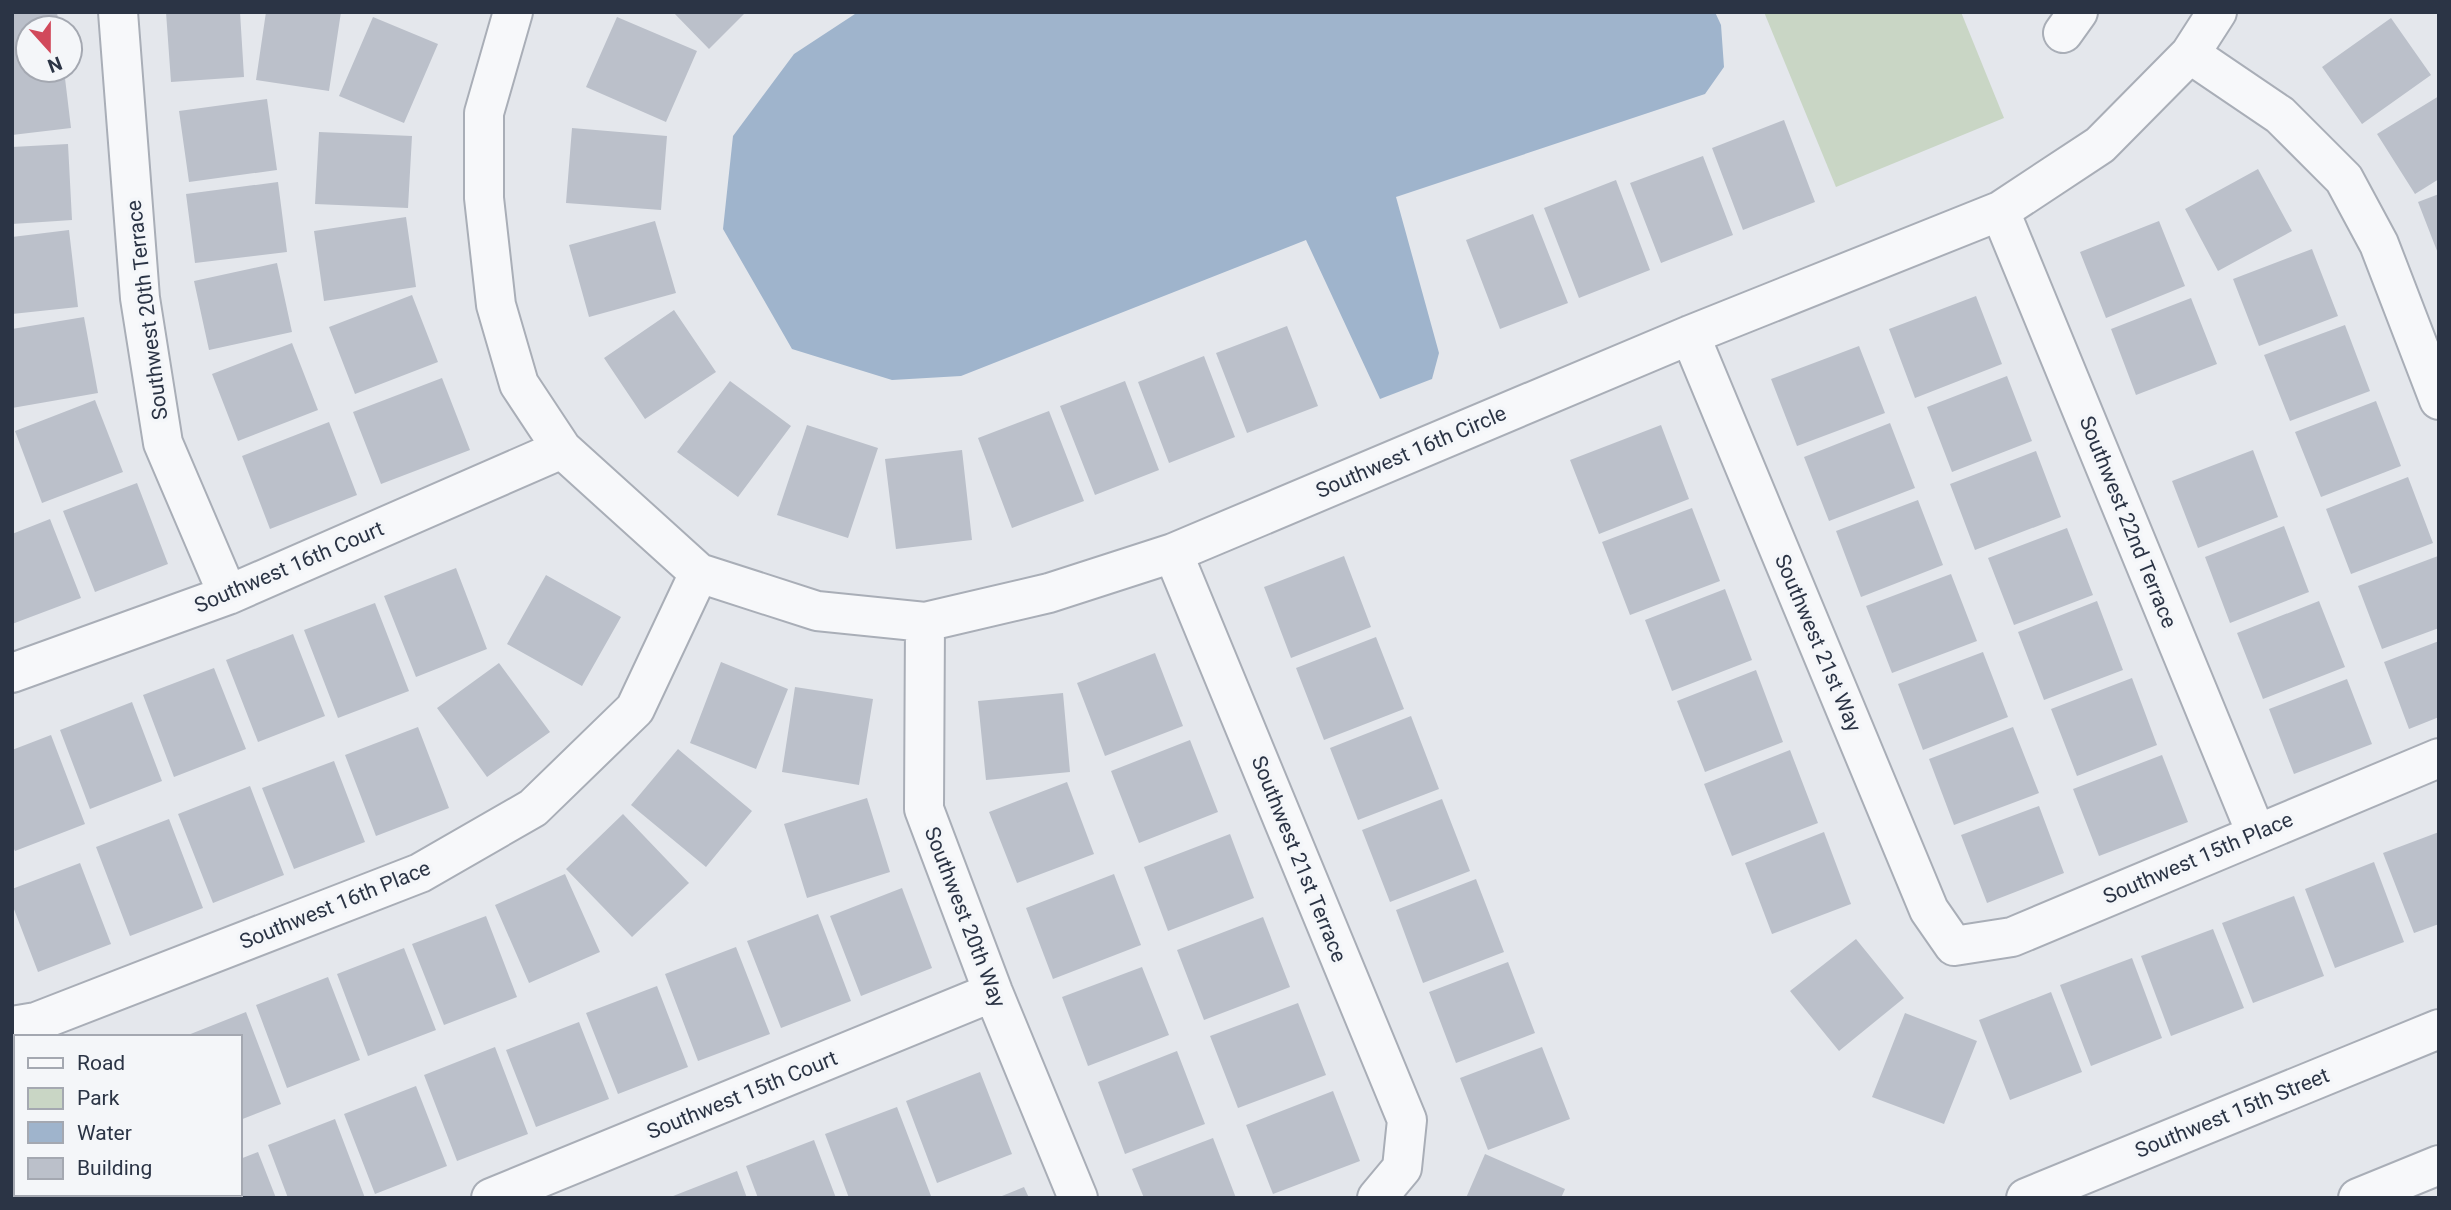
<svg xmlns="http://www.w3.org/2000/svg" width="2451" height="1210" font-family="Roboto,sans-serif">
  <rect width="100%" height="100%" fill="#e4e7ec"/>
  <!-- green -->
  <path fill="#c9d6c5" d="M1764 12H1961L2004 118 1836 187Z"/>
  <!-- water -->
  <path fill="#9fb4cc" d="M858 12H1715L1721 25 1724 67 1705 94 1396 197 1439 353 1432 379 1380 399 1306 240 961 376 892 380 792 349 723 229 733 136 794 54Z"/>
  <!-- building -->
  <path fill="#bbc0ca" d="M12 12H57L59 28H28V70H64L71 128 12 135Z
    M166 12H240L244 77 171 82Z
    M266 12H341L329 91 256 80Z
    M673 12H746L709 49Z
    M373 17 438 44 404 123 339 96Z
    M617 17 697 51 666 122 586 87Z
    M2391 18 2431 75 2362 124 2322 67Z
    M2439 96V179L2415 194 2377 134Z
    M267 99 277 170 189 182 179 111Z
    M1784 120 1815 202 1743 230 1712 148Z
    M572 128 667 136 661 210 566 203Z
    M319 132 412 136 408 208 315 204Z
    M68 144 72 220 12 224V147Z
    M1703 156 1733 235 1661 263 1630 183Z
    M2258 169 2292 231 2218 271 2185 209Z
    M1616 180 1650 270 1579 298 1544 208Z
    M278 182 287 252 195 263 186 194Z
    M2439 194V256L2418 202Z
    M1533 214 1568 303 1500 329 1466 240Z
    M406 217 416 287 324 301 314 231Z
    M655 221 676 293 589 317 569 245Z
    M2159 221 2185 286 2106 318 2080 252Z
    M69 230 78 307 12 314V237Z
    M2312 249 2338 316 2259 346 2233 279Z
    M277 263 292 332 209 350 194 281Z
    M412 295 438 362 355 394 329 327Z
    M1976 296 2002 364 1915 398 1889 329Z
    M2191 298 2217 364 2136 395 2111 329Z
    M674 310 716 372 645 419 604 358Z
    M84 317 98 393 12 408V329Z
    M2345 325 2370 391 2290 421 2264 355Z
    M1287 326 1318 406 1247 433 1216 353Z
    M292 343 318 410 238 441 212 374Z
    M1859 346 1885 413 1797 446 1771 379Z
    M1204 356 1235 437 1169 463 1138 382Z
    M2007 376 2032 441 1952 472 1927 407Z
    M442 378 470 450 381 484 353 412Z
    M730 381 791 426 738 497 677 452Z
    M1125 381 1159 470 1095 495 1060 406Z
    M95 400 123 472 42 503 15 431Z
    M2376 401 2401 466 2321 497 2295 432Z
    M1049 411 1084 501 1012 528 978 438Z
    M329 422 357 495 270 529 242 456Z
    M1890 423 1915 488 1829 521 1804 457Z
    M807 425 878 448 848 538 777 515Z
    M1661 425 1689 499 1599 534 1570 460Z
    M962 450 972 540 896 549 885 459Z
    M2253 450 2278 517 2198 548 2172 481Z
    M2036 451 2061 517 1975 550 1950 484Z
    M2408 477 2433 543 2351 574 2326 509Z
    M137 483 168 564 95 592 63 511Z
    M1918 500 1943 565 1861 597 1836 531Z
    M1692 508 1720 581 1630 615 1602 542Z
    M50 519 81 598 12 624V534Z
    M2284 526 2309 592 2230 623 2205 557Z
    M2067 528 2093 595 2014 625 1988 558Z
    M1344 556 1371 627 1291 658 1264 587Z
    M2438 556 2439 628 2382 649 2358 586Z
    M456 568 487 649 416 677 384 596Z
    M1951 574 1977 641 1892 673 1866 606Z
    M546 575 621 617 582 686 507 644Z
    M1725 589 1752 660 1672 691 1645 620Z
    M2097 601 2123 670 2044 700 2018 632Z
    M2319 601 2345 667 2263 699 2237 633Z
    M375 603 409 691 338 718 304 630Z
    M293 634 325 716 258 742 226 660Z
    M1376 637 1404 709 1324 740 1296 668Z
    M2439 641V717L2409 729 2384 662Z
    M1983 652 2008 717 1923 750 1898 684Z
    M1155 653 1183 726 1105 756 1077 683Z
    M721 662 788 689 756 769 690 743Z
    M499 663 550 732 487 777 437 708Z
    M214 668 246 749 174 777 143 695Z
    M1756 670 1783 742 1705 772 1677 701Z
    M2132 678 2157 745 2077 776 2051 709Z
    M2347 679 2372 744 2294 774 2269 709Z
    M795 687 873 699 859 785 782 772Z
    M1063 693 1070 772 986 780 978 701Z
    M132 702 162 781 90 809 60 730Z
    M1411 716 1439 789 1358 820 1330 748Z
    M418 727 449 808 376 836 345 755Z
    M2013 727 2039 793 1954 825 1929 759Z
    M51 735 85 824 15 851 12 845V750Z
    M1190 740 1218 812 1139 843 1111 771Z
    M678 749 752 811 706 867 631 805Z
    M1790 750 1818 823 1732 856 1704 784Z
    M2162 755 2188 822 2099 856 2073 789Z
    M334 761 365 842 294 869 262 788Z
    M1067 782 1094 854 1017 883 989 812Z
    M250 786 284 875 213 903 178 814Z
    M867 798 890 872 807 898 784 824Z
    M1442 799 1470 871 1390 902 1362 830Z
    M2039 806 2064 873 1987 903 1961 835Z
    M623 814 689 883 632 937 566 869Z
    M169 819 203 908 130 936 96 847Z
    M1824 832 1851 904 1772 934 1745 863Z
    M2439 832V924L2414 933 2383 853Z
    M1230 834 1254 898 1168 931 1144 867Z
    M2374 862 2404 942 2335 968 2305 889Z
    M80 863 111 944 38 972 12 904V889Z
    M565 874 600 952 529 983 495 905Z
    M1114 874 1141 945 1053 979 1026 908Z
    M1476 879 1504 952 1423 983 1396 910Z
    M902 888 932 968 861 996 830 916Z
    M2294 896 2324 976 2253 1003 2222 923Z
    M818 914 851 1001 781 1028 747 941Z
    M486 916 517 997 444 1025 412 944Z
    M1263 917 1290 987 1204 1020 1177 950Z
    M2213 929 2244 1008 2171 1036 2141 956Z
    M1856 939 1904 998 1839 1051 1790 991Z
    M736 947 770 1034 698 1061 665 974Z
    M404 948 436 1030 368 1056 337 974Z
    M2132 958 2162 1038 2091 1066 2060 985Z
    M1508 962 1535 1033 1456 1063 1429 992Z
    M1142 967 1169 1035 1088 1066 1062 997Z
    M328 977 360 1060 287 1088 256 1005Z
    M657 986 688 1067 618 1094 586 1013Z
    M2051 992 2082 1072 2010 1100 1979 1020Z
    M1298 1003 1326 1075 1238 1108 1210 1036Z
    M246 1012 281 1104 240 1120V1037H183Z
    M1905 1013 1977 1041 1944 1124 1872 1097Z
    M579 1022 609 1099 536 1127 506 1050Z
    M495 1047 528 1134 457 1161 424 1075Z
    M1542 1047 1570 1119 1488 1150 1460 1078Z
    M1177 1051 1205 1124 1125 1154 1098 1082Z
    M980 1072 1012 1154 937 1183 906 1101Z
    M416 1086 447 1166 375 1194 344 1114Z
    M1333 1091 1360 1161 1273 1194 1246 1125Z
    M16 1098V1134L15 1135 12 1126V1099Z
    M897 1107 931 1196 849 1198 825 1134Z
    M335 1119 365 1198H288L268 1145Z
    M1213 1138 1236 1198H1144L1132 1169Z
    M814 1140 836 1198H758L746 1166Z
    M258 1152 276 1198H192L191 1194H240V1159Z
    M1485 1154 1565 1189 1561 1198H1466Z
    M737 1171 747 1198H668Z
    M1024 1187 1029 1198H997Z
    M118 1194H180L181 1198H110Z"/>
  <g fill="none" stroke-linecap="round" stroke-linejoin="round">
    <!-- minor casing -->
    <g stroke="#a9aeb7" stroke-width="42">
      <path id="minor" d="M118 12 140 298 163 443 228 595
        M513 12 484 113V198L496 305 519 384 562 449 699 573 817 611 925 622 1049 593 1173 553 1690 335 2000 211 2100 145 2190 54 2217 12
        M2063 33 2078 12
        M2190 54 2280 115 2344 179 2379 244 2439 400
        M2000 211 2256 833
        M1690 335 1929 910 1954 946 2012 937 2439 758
        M1173 553 1407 1120 1402 1168 1377 1198
        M925 622 924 809 993 992 1078 1198
        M12 673 228 595 562 449
        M12 1026 36 1022 420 873 533 808 635 709 699 573
        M491 1198 993 992
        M2026 1198 2439 1029
        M2358 1198 2439 1165"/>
    </g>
    <!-- minor -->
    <use href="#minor" stroke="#f7f8fa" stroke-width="38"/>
  </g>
  <g text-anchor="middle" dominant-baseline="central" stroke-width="7" stroke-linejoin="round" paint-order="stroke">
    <!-- street labels -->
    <g font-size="21" fill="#2b3445" stroke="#f4f6f9">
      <text transform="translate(147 310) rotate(-97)">Southwest 20th Terrace</text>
      <text transform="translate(1411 452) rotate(-23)">Southwest 16th Circle</text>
      <text transform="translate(2128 522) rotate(68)">Southwest 22nd Terrace</text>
      <text transform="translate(289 567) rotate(-23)">Southwest 16th Court</text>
      <text transform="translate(1818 643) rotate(67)">Southwest 21st Way</text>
      <text transform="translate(2198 858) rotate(-23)">Southwest 15th Place</text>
      <text transform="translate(1299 859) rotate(68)">Southwest 21st Terrace</text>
      <text transform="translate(335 905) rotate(-22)">Southwest 16th Place</text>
      <text transform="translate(965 917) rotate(69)">Southwest 20th Way</text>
      <text transform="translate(742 1095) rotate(-22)">Southwest 15th Court</text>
      <text transform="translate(2232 1113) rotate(-22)">Southwest 15th Street</text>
    </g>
  </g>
  <!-- border -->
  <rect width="2451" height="1210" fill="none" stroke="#2b3445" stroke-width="28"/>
  <!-- legend -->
  <rect x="14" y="1035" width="228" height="161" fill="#f4f6f9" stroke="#a4a8b1" stroke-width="2"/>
  <rect x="28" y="1058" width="35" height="10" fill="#f7f8fa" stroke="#a4a8b1" stroke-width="2"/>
  <text x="77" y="1070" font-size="21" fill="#2b3445">Road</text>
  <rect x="28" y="1088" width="35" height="21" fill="#c9d6c5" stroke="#a4a8b1" stroke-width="2"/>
  <text x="77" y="1105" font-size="21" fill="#2b3445">Park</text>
  <rect x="28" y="1122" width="35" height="21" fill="#9fb4cc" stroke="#a4a8b1" stroke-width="2"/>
  <text x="77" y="1140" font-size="21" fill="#2b3445">Water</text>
  <rect x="28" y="1158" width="35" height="21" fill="#bbc0ca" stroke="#a4a8b1" stroke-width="2"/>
  <text x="77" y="1175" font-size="21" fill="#2b3445">Building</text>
  <!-- north arrow -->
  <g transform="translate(49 49) rotate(159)"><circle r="33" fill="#f4f6f9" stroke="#a4a8b1" stroke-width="2"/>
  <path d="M0-5L12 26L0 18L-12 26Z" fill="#d1495b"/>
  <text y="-10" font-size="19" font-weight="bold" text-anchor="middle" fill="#2b3445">N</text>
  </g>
</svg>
